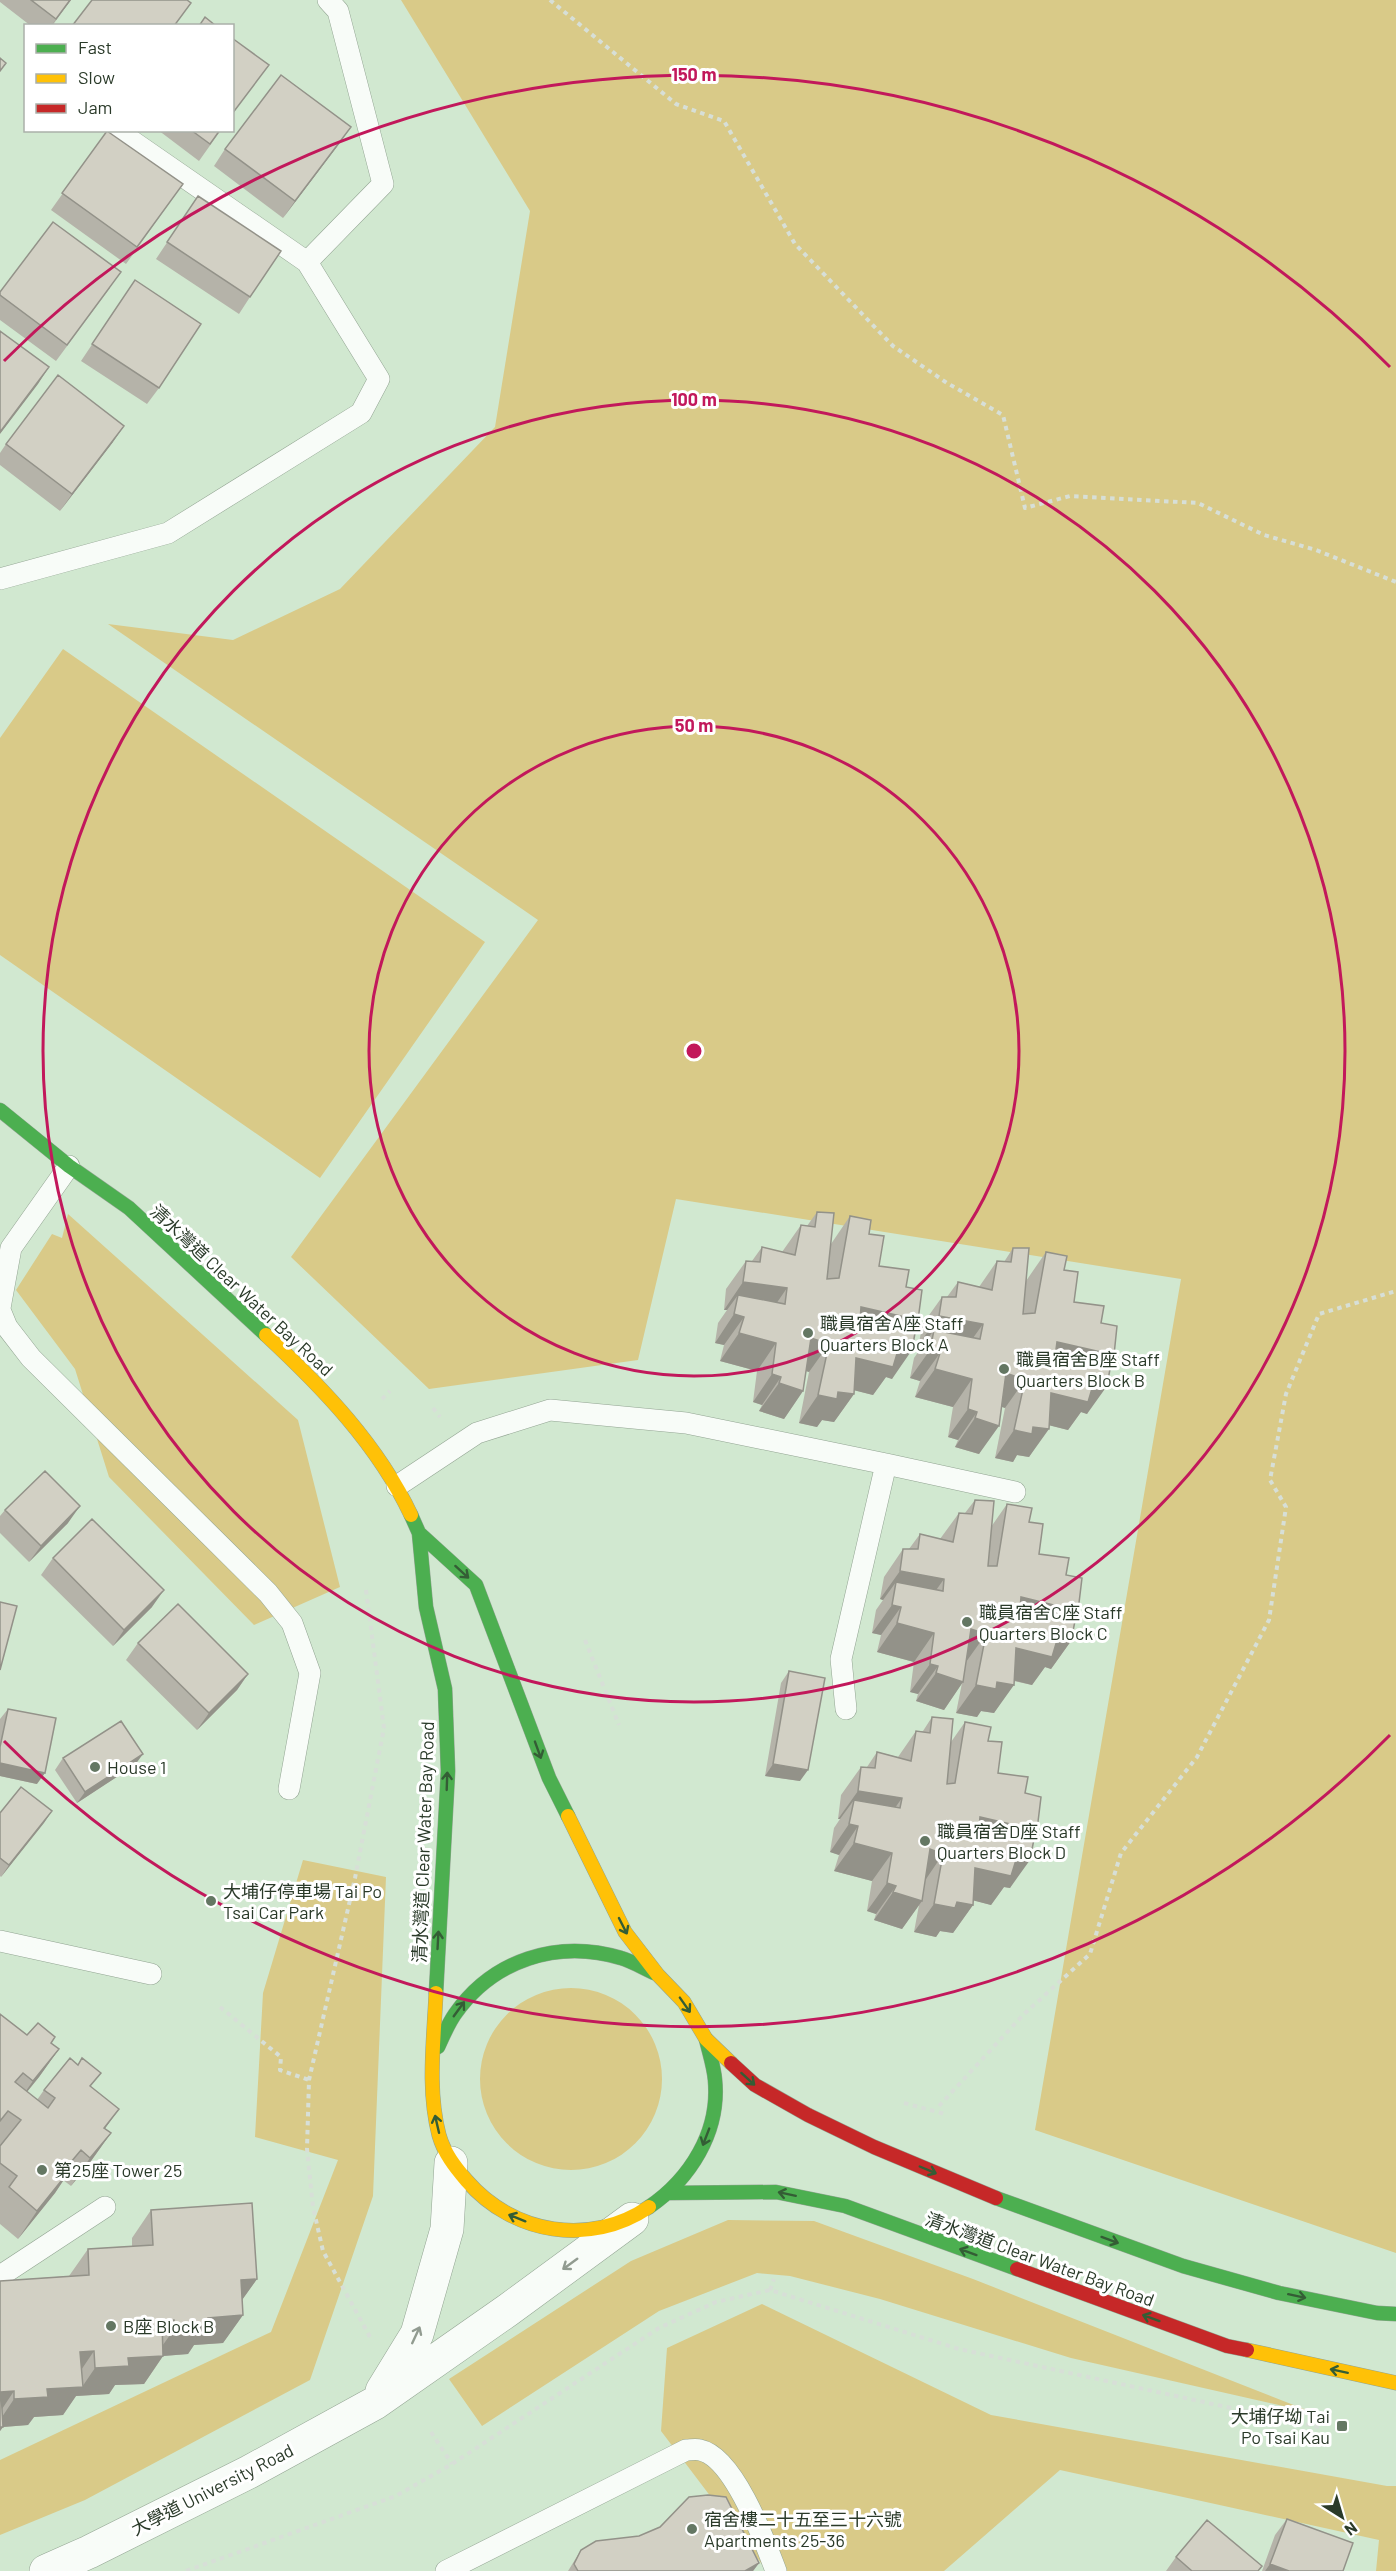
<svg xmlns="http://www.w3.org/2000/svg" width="1396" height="2571" font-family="Barlow,'Noto Sans TC',sans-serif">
  <rect width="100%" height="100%" fill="#d1e8d0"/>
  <!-- green -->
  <path fill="#d9ca88" d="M401 0H1396V2253L1035 2130 1181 1279 676 1199 638 1360 429 1389 291 1257 538 920 108 624 233 640 340 589 495 427 530 211Z
    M63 649 485 942 320 1178 0 955V738Z
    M68 1214 298 1420 340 1587 254 1625 109 1477 75 1369 16 1290 52 1234 62 1238Z
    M303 1860 386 1877 373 2196 310 2380 85 2500 0 2535V2460L271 2332 338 2160 255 2137 263 1993Z
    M480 2079a91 91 0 1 1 182 0a91 91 0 1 1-182 0Z
    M728 2220 814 2221 973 2279 1314 2413 1071 2358 880 2299 790 2276 757 2273 659 2311 482 2426 449 2379 631 2261Z
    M762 2304 991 2415 1387 2486H1396V2571H1376L1379 2540 1060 2470 944 2571H767L661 2431 667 2348Z"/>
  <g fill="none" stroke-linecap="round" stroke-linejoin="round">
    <!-- lane casing -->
    <g stroke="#92a492" stroke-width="22">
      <path id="lane" d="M116 130 307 262
        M0 579 168 533 361 413 379 379 307 262 383 184 338 11 328 0
        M0 1308 11 1248 69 1166
        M0 1310 7 1327 31 1358 268 1593 292 1623 310 1673 289 1789
        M886 1464 1015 1492
        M397 1486 477 1433 550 1410 686 1423 886 1464 841 1659 846 1709
        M0 1941 151 1974
        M0 2276 105 2207
        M446 2571 686 2450C690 2450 696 2449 700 2450 734 2457 765 2542 776 2571"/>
    </g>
    <!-- street casing -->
    <g stroke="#92a492" stroke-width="34">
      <path id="street" d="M382 2391 417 2334 447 2229 451 2163
        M46 2571 89 2552 249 2472 375 2403 508 2310 632 2219"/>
    </g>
    <!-- fast casing -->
    <g stroke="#92a492" stroke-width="15">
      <path id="fast" d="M0 1110 69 1166 129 1208 266 1335
        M411 1515 419 1533 426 1607 445 1689 448 1771 436 1993
        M419 1533 476 1585 549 1778 568 1816
        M438 2047C443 2036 448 2024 455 2014 493 1960 557 1939 621 1958 632 1961 643 1968 654 1973
        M669 2193 776 2192 845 2206 1017 2269
        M996 2198 1183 2266 1279 2293 1377 2313 1396 2314
        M649 2207C690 2179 720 2132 715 2080 714 2067 709 2052 706 2039"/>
    </g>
    <!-- slow casing -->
    <g stroke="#92a492" stroke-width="15">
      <path id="slow" d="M266 1335C323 1388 378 1445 411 1515
        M568 1816 625 1932 658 1975 684 2002 706 2039 731 2063
        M436 1993C434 2040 427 2089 439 2135 444 2153 455 2167 467 2181 513 2234 590 2247 649 2207
        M1247 2350 1396 2383"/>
    </g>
    <!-- jam casing -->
    <g stroke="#92a492" stroke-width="15">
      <path id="jam" d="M731 2063 755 2085 808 2115 874 2147 996 2198
        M1017 2269 1227 2346 1247 2350"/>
    </g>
    <!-- path -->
    <path stroke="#d7dfd7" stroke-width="4" stroke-dasharray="4.5 4.5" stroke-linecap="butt" d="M550 0 676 104 724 121 795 244 893 346 947 383 1003 415 1025 508 1070 496 1198 503 1264 535 1316 550 1396 582
      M382 1399 390 1391
      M433 1408 440 1417
      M366 1590 384 1728 355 1878 309 2080 307 2149 313 2207 323 2251 370 2337
      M585 1640 619 1725
      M220 2007 281 2057 280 2070 309 2080
      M904 2103 945 2114
      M939 2106 1023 2015 1090 1954 1121 1853 1197 1757 1269 1620 1286 1507 1270 1480 1286 1394 1319 1314 1396 1291
      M770 2290 774 2279
      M431 2432 452 2464
      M186 2571 396 2496 452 2464 659 2328 716 2302 770 2290 959 2349 1319 2427"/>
    <!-- lane -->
    <use href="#lane" stroke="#f8fcf8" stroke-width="21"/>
    <!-- street -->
    <use href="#street" stroke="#f8fcf8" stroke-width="33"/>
    <!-- fast -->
    <use href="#fast" stroke="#4caf50" stroke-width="14"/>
    <!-- slow -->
    <use href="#slow" stroke="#ffc107" stroke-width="14"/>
    <!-- jam -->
    <use href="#jam" stroke="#c62828" stroke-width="14"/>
  </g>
  <!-- wall -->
  <path fill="#b5b3a9" d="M0 0H71L52 26H31L0 2Z
    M158 130H221L199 161Z
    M107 131 183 184 126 264 51 210Z
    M339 144 283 218 214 166 225 149Z
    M198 196 250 297 239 314 156 259Z
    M135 280 159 388 147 404 81 361Z
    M110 288 56 361 0 320V292Z
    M113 442 60 511 0 465V453L6 444Z
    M817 1212 831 1244 850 1216 869 1234 879 1266 906 1287 910 1332 892 1379 886 1377 873 1395 854 1390V1394L834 1422 822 1420 817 1427 799 1423 809 1372 806 1371 803 1391 784 1419 759 1411 762 1405 753 1402 757 1371 720 1361 724 1345 715 1343 718 1323 727 1310H724L726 1289 746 1261H752L762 1247 782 1252 801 1225 807 1226Z
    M1013 1248 1026 1281 1046 1252 1064 1270 1074 1302 1101 1323 1105 1368 1087 1414 1081 1412 1068 1430 1049 1425 1029 1457 1017 1455 1013 1462 995 1458 1005 1408 1002 1407 979 1454 955 1447 958 1440 948 1437 953 1407 915 1397 920 1381 910 1378 914 1358 923 1345 919 1344 922 1325 942 1297H947L958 1282 979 1287 997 1261 1004 1262Z
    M975 1500 991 1527 1007 1504 1029 1522 1039 1554 1066 1575 1078 1611 1071 1620V1641L1051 1669 1045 1667 1032 1685 1014 1681 994 1713 981 1711 977 1717 956 1713 962 1683 944 1710 916 1701 918 1694 910 1692 914 1662 877 1652 881 1635 872 1633 876 1610 883 1600 880 1599 884 1577 903 1549H909L920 1534 940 1539 959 1513H965Z
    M5 1510 68 1523 29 1562 0 1533V1516Z
    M53 1558 152 1607 113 1646 41 1575Z
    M138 1643 248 1674 237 1690 197 1730 126 1660Z
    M789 1671 800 1781 765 1776 781 1683Z
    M8 1709 37 1784 0 1776V1719Z
    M932 1717 951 1742 965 1722 988 1741 998 1773 1025 1793 1037 1830 1031 1839 1010 1888 1004 1887 991 1905 973 1900V1905L953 1933 940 1931 936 1937 914 1932 919 1905 902 1929 874 1920 876 1914 867 1911 872 1881 834 1871 839 1855 830 1852 834 1828 840 1819H838L841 1795 861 1767H867L877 1752 898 1757 916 1731H923Z
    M63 1758 135 1765 77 1803 55 1770Z
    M52 1811 1 1877 0 1876V1813Z
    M0 2014 27 2035 51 2043 59 2049 39 2077 27 2092 37 2100 44 2090 91 2086 105 2129 111 2133 91 2161 71 2186 63 2180 55 2193 18 2239 0 2224Z
    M151 2210 257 2279 242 2300 243 2315 223 2343 194 2345 188 2354 163 2356 144 2384 115 2385 109 2394 76 2396 63 2415 34 2417 28 2425 3 2427 0 2431V2281L69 2276 88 2249 132 2246V2238Z
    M1287 2519 1343 2571H1262L1275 2535Z
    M581 2550 759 2563 753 2571H568Z
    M1176 2557 1258 2571H1166Z"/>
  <!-- shaded-wall -->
  <path fill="#939289" d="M70 0H71L51 26Z
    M351 127 339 144 283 218 295 201Z
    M49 367 38 384 0 434V432Z
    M124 426 113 442 60 511 72 494Z
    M743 1282 787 1288 767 1317 738 1295 727 1310H724Z
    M861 1307 918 1320 900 1347 912 1350 892 1379 886 1377 873 1395 837 1386 842 1335Z
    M734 1314 744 1317 724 1345 715 1343Z
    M939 1316 983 1324 963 1352 934 1330 923 1345 919 1344Z
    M739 1333 776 1343 757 1371 720 1361Z
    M811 1338 829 1344 809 1372 791 1366Z
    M1057 1342 1114 1355 1095 1382 1107 1386 1087 1414 1081 1412 1068 1430 1032 1421 1051 1393 1038 1370Z
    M930 1350 940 1353 920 1381 910 1378Z
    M935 1369 972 1379 953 1407 915 1397Z
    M1006 1373 1025 1380 1005 1408 986 1401Z
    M772 1374 781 1377 762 1405 753 1402Z
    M779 1383 803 1391 784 1419 759 1411Z
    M838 1392 854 1394 834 1422 822 1420 817 1427 799 1423 818 1395Z
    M968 1409 977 1412 958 1440 948 1437Z
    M975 1418 999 1426 979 1454 955 1447Z
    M1033 1427 1049 1429 1029 1457 1017 1455 1013 1462 995 1458 1014 1430Z
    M80 1506 68 1523 29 1562 41 1546Z
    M900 1571 944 1579 924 1607 896 1582 883 1600 880 1599Z
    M164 1590 152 1607 113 1646 124 1630Z
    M1021 1597 1078 1611 1059 1637 1071 1641 1051 1669 1045 1667 1032 1685 996 1676 1016 1648 1002 1625Z
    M892 1605 901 1607 881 1635 872 1633Z
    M897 1623 934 1633 914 1662 877 1652Z
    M971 1629 986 1634 966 1662Z
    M930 1664 938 1666 918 1694 910 1692Z
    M936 1673 963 1682 944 1710 916 1701Z
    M248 1674 237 1690 197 1730 209 1713Z
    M997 1682 1014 1685 994 1713 981 1711 977 1717 956 1713 976 1685Z
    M143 1754 135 1765 77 1803 85 1792Z
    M0 1763 45 1773 37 1784 0 1776Z
    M773 1764 808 1770 800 1781 765 1776Z
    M858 1791 902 1798 882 1826 854 1800 840 1819H838Z
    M52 1811 44 1823 1 1877 9 1865Z
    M980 1817 1037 1830 1018 1857 1030 1860 1010 1888 1004 1887 991 1905 956 1896 975 1868 961 1845Z
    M849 1824 858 1826 839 1855 830 1852Z
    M854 1843 892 1853 872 1881 834 1871Z
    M930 1849 943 1854 924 1882Z
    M887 1883 896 1886 876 1914 867 1911Z
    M893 1892 922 1901 902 1929 874 1920Z
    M957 1902 973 1905 953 1933 940 1931 936 1937 914 1932 934 1904Z
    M59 2049 39 2077 13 2109 33 2081Z
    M119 2109 99 2137 84 2156 104 2128Z
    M111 2133 91 2161 71 2186 90 2158Z
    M74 2165 55 2193 18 2239 37 2211Z
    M257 2279 237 2307 241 2280Z
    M243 2315 223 2343 194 2345 188 2354 163 2356 144 2384 115 2385 109 2394 76 2396 63 2415 34 2417 28 2425 3 2427 0 2431V2420L14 2399 47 2389 82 2387 95 2368 128 2358 155 2356 175 2328 208 2318Z
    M174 2320 154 2348 162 2321Z
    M94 2351 75 2379 80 2352Z
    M14 2391 0 2412 1 2392Z
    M759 2563 753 2571H745Z
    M1270 2564 1289 2571H1265Z"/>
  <!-- building -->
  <path fill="#d2d0c4" stroke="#939289" stroke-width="1.5" d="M31 0H70L56 19Z
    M92 0H187L191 3 174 26H72Z
    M205 17 216 26H199Z
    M232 38 269 65 232 114Z
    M0 58 6 63 0 71Z
    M281 75 351 127 295 201 225 149Z
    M191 130H220L210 144Z
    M107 131 183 184 137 247 62 193Z
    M198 196 281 251 250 297 167 242Z
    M53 222 121 272 67 345 0 295V292Z
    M135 280 201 324 159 388 92 344Z
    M0 331 49 367 0 432Z
    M58 375 124 426 72 494 6 444Z
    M817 1212 834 1213 827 1279 839 1278 850 1216 871 1220 869 1234 884 1236 879 1266 909 1270 906 1287 922 1290 918 1320 861 1307 860 1321 915 1333 912 1350 899 1347 893 1367 856 1358 854 1394 838 1392 837 1399 818 1395 829 1344 811 1338 803 1391 779 1383 781 1377 772 1374 776 1343 739 1333 744 1317 734 1314 738 1295 785 1304 787 1288 743 1282 746 1261 760 1262 762 1247 795 1255 801 1225 815 1227Z
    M1013 1248H1029L1023 1314 1035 1313 1046 1252 1067 1256 1064 1270 1078 1272 1074 1302 1104 1306 1101 1323 1117 1326 1114 1355 1057 1342 1055 1357 1110 1369 1107 1386 1094 1382 1088 1402 1051 1393 1049 1429 1033 1427 1032 1434 1014 1430 1025 1380 1006 1373 999 1426 975 1418 977 1412 968 1409 972 1379 935 1369 940 1353 930 1350 934 1330 980 1339 983 1324 939 1316 942 1297H956L958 1282 992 1290 997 1261 1011 1262Z
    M45 1471 80 1506 41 1546 5 1510Z
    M975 1500 994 1501 988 1566H997L1007 1504 1032 1508 1029 1522 1043 1524 1039 1554 1069 1558 1066 1575 1082 1578 1078 1611 1021 1597 1020 1609 1075 1621 1071 1641 1058 1637 1052 1657 1016 1648 1014 1685 997 1682 996 1689 976 1685 986 1634 971 1629 963 1682 936 1673 938 1666 930 1664 934 1633 897 1623 901 1607 892 1605 896 1582 943 1591 944 1579 900 1571 903 1549H918L920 1534 953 1542 959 1513 972 1514Z
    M92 1519 164 1590 124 1630 53 1558Z
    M0 1602 17 1606 0 1670Z
    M178 1604 248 1674 209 1713 138 1643Z
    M789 1671 825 1678 808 1770 773 1764Z
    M8 1709 56 1718 45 1773 0 1763V1747Z
    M932 1717 953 1719 947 1784 955 1783 965 1722 991 1727 988 1741 1002 1742 998 1773 1028 1777 1025 1793 1041 1797 1037 1830 980 1817 979 1827 1034 1839 1030 1860 1017 1857 1011 1876 975 1868 973 1905 957 1902 955 1908 934 1904 943 1854 930 1849 922 1901 893 1892 896 1886 887 1883 892 1853 854 1843 858 1826 849 1824 854 1800 900 1808 902 1798 858 1791 861 1767 875 1768 877 1752 911 1761 916 1731 930 1733Z
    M121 1721 143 1754 85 1792 63 1758Z
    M21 1787 52 1811 9 1865 0 1858V1813Z
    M0 2014 27 2035 38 2023 55 2037 51 2043 59 2049 33 2081 23 2073 15 2082 48 2108 55 2098 44 2090 70 2058 78 2065 82 2058 101 2073 90 2086 119 2109 104 2128 111 2133 90 2158 81 2150 71 2162 74 2165 37 2211 9 2187 17 2176 0 2163V2146L21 2120 8 2111 0 2121Z
    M252 2203 257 2279 241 2280 243 2315 208 2318V2326L175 2328 174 2320 162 2321 163 2356 128 2358 129 2366 95 2368 94 2351 80 2352 83 2387 47 2389 48 2397 14 2399V2391L1 2392 3 2427H0V2281L89 2275 88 2249 153 2245 151 2210Z
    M708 2495 726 2497 759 2563 745 2571H578L574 2564 581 2550 596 2541 639 2536 660 2527 689 2497Z
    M1287 2519 1353 2543 1343 2571H1289L1270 2564Z
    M1207 2520 1262 2566 1258 2571H1192L1176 2557Z"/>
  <!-- one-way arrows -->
  <defs><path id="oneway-shaft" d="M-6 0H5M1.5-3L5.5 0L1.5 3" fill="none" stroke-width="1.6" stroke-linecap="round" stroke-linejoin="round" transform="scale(1.5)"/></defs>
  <g stroke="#345d35">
    <use href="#oneway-shaft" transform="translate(462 1572) rotate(42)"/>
    <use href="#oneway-shaft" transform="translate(538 1750) rotate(70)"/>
    <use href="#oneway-shaft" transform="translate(447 1781) rotate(-88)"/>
    <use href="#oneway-shaft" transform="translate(623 1926) rotate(63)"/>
    <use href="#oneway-shaft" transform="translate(438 1940) rotate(-87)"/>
    <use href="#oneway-shaft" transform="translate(685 2005) rotate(55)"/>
    <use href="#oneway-shaft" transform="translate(459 2009) rotate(-54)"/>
    <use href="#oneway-shaft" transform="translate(748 2079) rotate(42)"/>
    <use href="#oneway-shaft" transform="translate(437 2124) rotate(-103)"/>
    <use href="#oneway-shaft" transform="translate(706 2137) rotate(111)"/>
    <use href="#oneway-shaft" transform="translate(928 2170) rotate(23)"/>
    <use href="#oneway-shaft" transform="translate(787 2194) rotate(-168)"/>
    <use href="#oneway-shaft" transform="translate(517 2218) rotate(-158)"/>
    <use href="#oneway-shaft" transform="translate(1110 2240) rotate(20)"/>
    <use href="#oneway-shaft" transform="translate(968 2252) rotate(-160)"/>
    <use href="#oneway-shaft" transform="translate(1297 2296) rotate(12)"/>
    <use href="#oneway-shaft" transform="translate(1151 2318) rotate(-160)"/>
    <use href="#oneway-shaft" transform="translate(1339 2371) rotate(-168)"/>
  </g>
  <g stroke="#919b90">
    <use href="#oneway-shaft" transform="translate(570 2264) rotate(144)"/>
    <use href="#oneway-shaft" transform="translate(416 2335) rotate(-65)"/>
  </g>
  <!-- distance rings -->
  <g fill="none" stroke="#c2185b" stroke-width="3">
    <circle cx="694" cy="1051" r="325"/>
    <circle cx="694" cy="1051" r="651"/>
    <path d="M1390 1735A976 976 0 0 1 4 1741M4 361A976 976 0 0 1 1390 367"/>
  </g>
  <!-- markers -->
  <g fill="#647763" stroke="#fff" stroke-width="2">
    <circle cx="808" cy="1333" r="6"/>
    <circle cx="1004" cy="1369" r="6"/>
    <circle cx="967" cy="1622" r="6"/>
    <circle cx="95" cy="1767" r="6"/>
    <circle cx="925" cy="1841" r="6"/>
    <circle cx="211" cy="1901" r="6"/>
    <circle cx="42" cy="2170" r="6"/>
    <circle cx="111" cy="2326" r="6"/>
    <rect x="1336" y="2420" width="12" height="12" rx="3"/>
    <circle cx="692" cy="2529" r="6"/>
  </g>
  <g text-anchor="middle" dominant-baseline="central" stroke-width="6" stroke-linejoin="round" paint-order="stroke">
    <!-- street labels -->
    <g font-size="18" fill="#2a3a29" stroke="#fff">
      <text transform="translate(242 1290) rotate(43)">清水灣道 Clear Water Bay Road</text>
      <text transform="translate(423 1842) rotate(-88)">清水灣道 Clear Water Bay Road</text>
      <text transform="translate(1040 2259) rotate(20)">清水灣道 Clear Water Bay Road</text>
      <text transform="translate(212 2489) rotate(-27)">大學道 University Road</text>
    </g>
    <!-- poi labels -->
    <g font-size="18" fill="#2a3a29" stroke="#fff" text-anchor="start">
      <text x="820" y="1323">職員宿舍A座 Staff<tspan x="820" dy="21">Quarters Block A</tspan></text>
      <text x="1016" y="1359">職員宿舍B座 Staff<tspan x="1016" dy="21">Quarters Block B</tspan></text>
      <text x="979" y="1612">職員宿舍C座 Staff<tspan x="979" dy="21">Quarters Block C</tspan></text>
      <text x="107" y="1767">House 1</text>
      <text x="937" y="1831">職員宿舍D座 Staff<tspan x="937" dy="21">Quarters Block D</tspan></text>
      <text x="223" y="1891">大埔仔停車場 Tai Po<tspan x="223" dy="21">Tsai Car Park</tspan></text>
      <text x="54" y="2170">第25座 Tower 25</text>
      <text x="123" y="2326">B座 Block B</text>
      <text x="1330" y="2416" text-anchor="end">大埔仔坳 Tai<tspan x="1330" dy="21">Po Tsai Kau</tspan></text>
      <text x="704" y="2519">宿舍樓二十五至三十六號<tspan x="704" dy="21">Apartments 25-36</tspan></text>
    </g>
  </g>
  <circle cx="694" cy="1051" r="9" fill="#c2185b" stroke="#fff" stroke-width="3"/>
  <g font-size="18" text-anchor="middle" font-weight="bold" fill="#c2185b" stroke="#fff" stroke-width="6" stroke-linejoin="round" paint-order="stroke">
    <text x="694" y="81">150 m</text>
    <text x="694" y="406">100 m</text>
    <text x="694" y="732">50 m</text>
  </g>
  <!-- legend -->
  <rect x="24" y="24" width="210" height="108" fill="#ffffff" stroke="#aab0a9" stroke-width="1.5"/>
  <rect x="36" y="44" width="30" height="9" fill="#4caf50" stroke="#aab0a9" stroke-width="1.5"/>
  <text x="78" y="54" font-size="18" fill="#2a3a29">Fast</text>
  <rect x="36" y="74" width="30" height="9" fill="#ffc107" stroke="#aab0a9" stroke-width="1.5"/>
  <text x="78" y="84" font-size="18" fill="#2a3a29">Slow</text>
  <rect x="36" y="104" width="30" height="9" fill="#c62828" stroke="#aab0a9" stroke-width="1.5"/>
  <text x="78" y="114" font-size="18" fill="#2a3a29">Jam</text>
  <!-- north arrow -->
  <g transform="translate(1342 2517) rotate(143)" stroke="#ffffff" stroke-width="4.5" paint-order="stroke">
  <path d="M0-4.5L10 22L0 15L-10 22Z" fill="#2a3a29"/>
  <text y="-9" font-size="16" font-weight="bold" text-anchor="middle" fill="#2a3a29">N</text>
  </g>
</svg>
